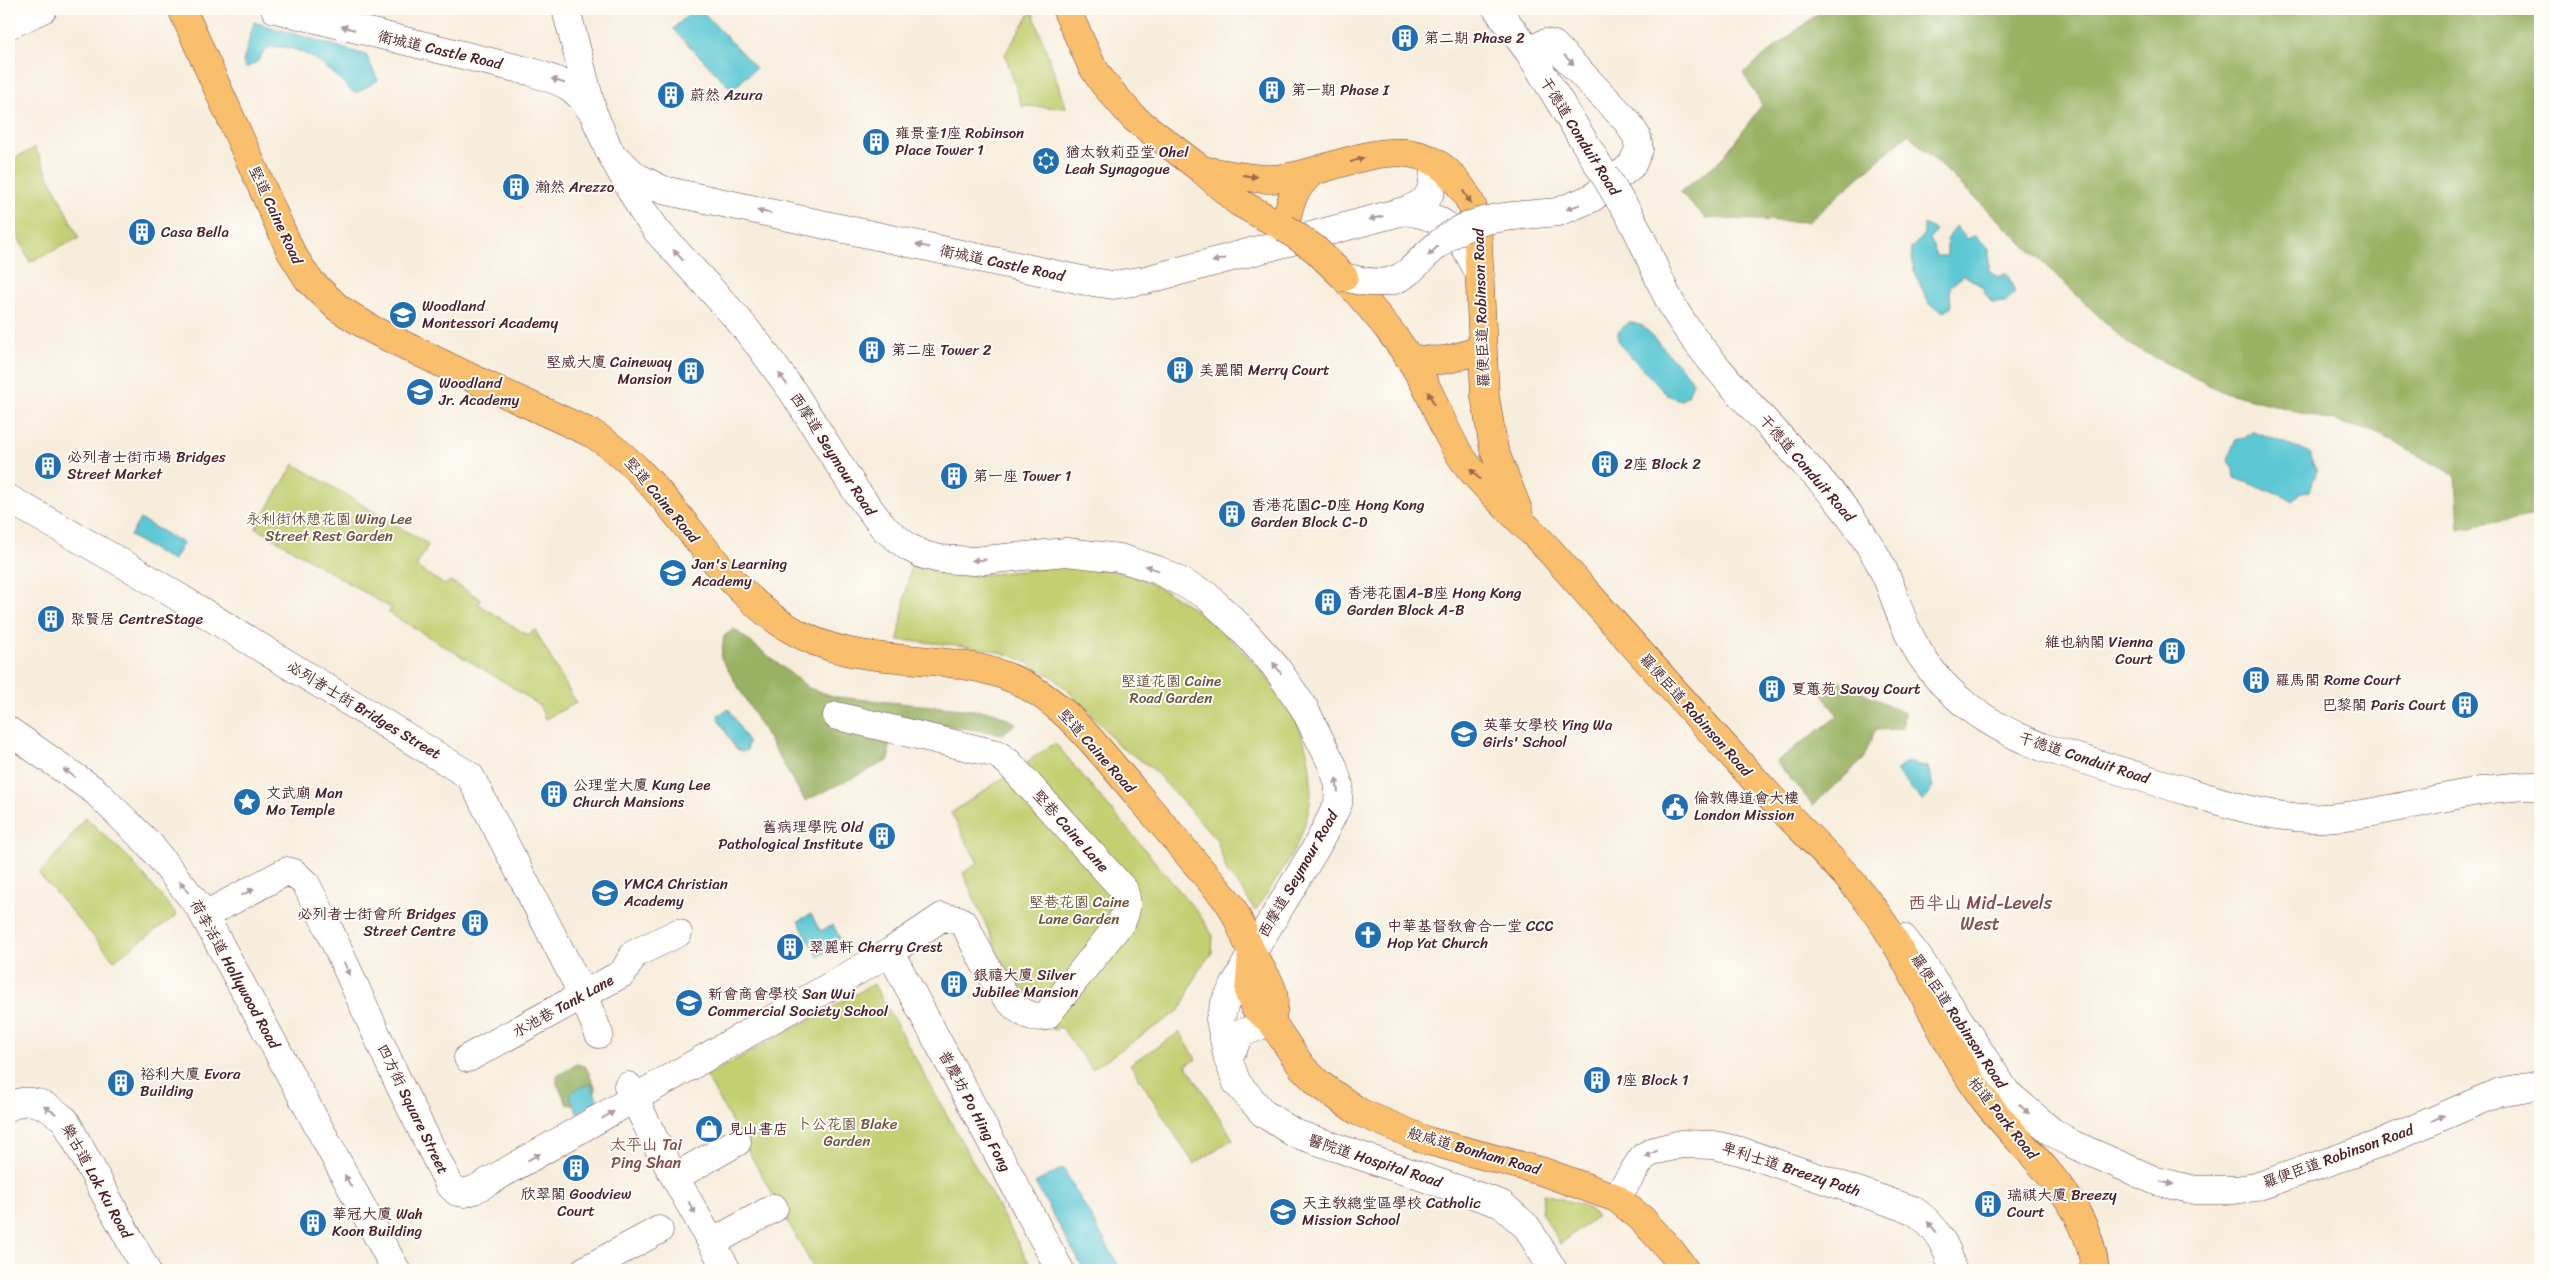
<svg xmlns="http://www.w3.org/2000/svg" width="2549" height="1279" font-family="Sriracha,'LXGW WenKai TC',sans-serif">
  <rect width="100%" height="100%" fill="#fdfcf7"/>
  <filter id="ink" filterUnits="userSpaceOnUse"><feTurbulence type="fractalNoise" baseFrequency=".02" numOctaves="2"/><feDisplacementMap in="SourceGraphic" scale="10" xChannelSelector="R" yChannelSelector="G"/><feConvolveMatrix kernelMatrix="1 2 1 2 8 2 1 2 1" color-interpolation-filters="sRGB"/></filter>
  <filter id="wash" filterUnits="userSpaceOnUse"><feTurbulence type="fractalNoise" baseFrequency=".0096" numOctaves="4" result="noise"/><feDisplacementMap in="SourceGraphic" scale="20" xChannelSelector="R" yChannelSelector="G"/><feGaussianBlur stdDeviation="1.12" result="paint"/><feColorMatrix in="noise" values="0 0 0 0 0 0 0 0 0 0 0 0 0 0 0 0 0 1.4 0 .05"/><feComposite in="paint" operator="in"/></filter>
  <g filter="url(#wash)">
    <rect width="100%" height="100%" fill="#f7eddc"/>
    <!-- green -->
    <path fill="#c3cf71" stroke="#86774e" d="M1032 10 1066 107V108L1022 106 1005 54Z
      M35 148 79 238 30 262 9 218V161Z
      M294 464 423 541 428 545 416 567 445 585 450 581 481 599 478 604 527 635 535 630 576 703 545 719 540 706 506 683 389 613 391 608 256 528Z
      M911 564C959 585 1012 570 1063 566 1078 565 1097 569 1112 571 1177 582 1260 657 1292 713 1304 734 1311 761 1311 785 1312 834 1280 873 1255 911L1243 891 1227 872 1217 840 1152 768 1118 745 1090 712 1053 677 1016 657 990 650 957 645 898 640Z
      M1055 743 1199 914 1213 936 1212 953 1199 969 1180 1010 1092 1069 1061 1027 1053 1030 1043 995 1029 993 1011 981 963 873 978 863 951 813Z
      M85 817 129 858 177 915 114 960 39 874 65 845Z
      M874 984 1033 1270H815L706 1076Z
      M1180 1032 1196 1059 1186 1065 1233 1139 1194 1164 1130 1064Z
      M1544 1194 1582 1205 1597 1216 1560 1244 1541 1211Z"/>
    <!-- forest -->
    <path fill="#9ab263" stroke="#726847" d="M1820 9H2540V514L2459 529 2456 476 2375 432 2221 391 2128 344 1908 134 1808 222 1705 218 1680 192 1721 160 1762 105 1743 73 1821 11Z
      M734 629 809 688 836 697 994 712 1016 723 1003 734 902 719 889 741V760L805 801 721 658 724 636Z
      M1839 680 1904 713 1903 729 1875 730 1863 760 1813 805 1776 762 1838 716 1823 695Z
      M577 1064 586 1067 596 1089 591 1103 583 1107 567 1104 557 1084V1076Z"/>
    <!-- water -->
    <path fill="#5cc8d4" stroke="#537480" d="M694 9H700L756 68 732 90 673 29Z
      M254 22 366 55 378 80 358 92H353C346 87 341 80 335 75 319 60 289 40 266 49L257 62 246 68 243 62Z
      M1924 224 1936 230 1930 239 1937 256H1947V240L1956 226 1967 239 1975 236 1989 248V270L1998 277 2007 273 2015 293 2005 302 1992 303 1981 286 1964 275 1950 287 1951 308 1944 312 1929 304 1914 271 1911 249 1924 234Z
      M1629 322 1643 326 1689 376 1693 382 1688 396 1681 400 1667 395 1621 346 1618 340V332Z
      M2253 431 2311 453 2312 462 2317 471 2309 491 2300 494 2293 500 2235 478 2234 468 2228 460 2235 440 2245 438Z
      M140 519 183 543 173 561 130 536Z
      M729 709 748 742 747 750 742 752 735 748 719 720 718 715Z
      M1906 762 1928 767 1933 787 1923 802 1896 771Z
      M811 914 820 931 833 925 843 944 818 957 798 921Z
      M590 1083 597 1099 595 1103 577 1113 570 1095 572 1092Z
      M1063 1168 1119 1266 1111 1270H1084L1035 1183Z"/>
  </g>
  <g filter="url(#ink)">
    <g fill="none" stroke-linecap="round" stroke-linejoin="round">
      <!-- minor casing -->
      <g stroke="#643e46" stroke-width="29">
        <path id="minor" d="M275 9 532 72C562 83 571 82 590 109
          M566 9 593 113 610 152 642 210 658 232 737 318 761 348 793 392 856 491 884 528 908 547 924 555 940 559 974 561 1066 552 1120 558 1158 570 1206 595 1239 626 1275 666 1304 708 1333 766 1339 785 1338 804 1317 846 1252 953 1225 1003 1220 1019 1228 1059 1237 1083 1263 1113 1294 1133 1501 1204 1527 1227 1553 1270
          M1497 9 1529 52 1604 174
          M9 25 43 9
          M621 162 635 176 663 190 1086 281 1113 285 1146 280 1404 211C1450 216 1461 237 1480 275
          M1619 199C1647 238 1657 287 1685 326 1720 376 1764 419 1804 463 1821 481 1838 498 1851 518 1864 536 1877 555 1886 576 1895 596 1900 617 1910 636 1937 692 1986 725 2042 747 2088 761 2134 775 2180 789 2227 804 2274 820 2324 818 2397 814 2467 785 2540 786
          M1404 211C1432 202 1434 190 1434 162
          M1524 215 1558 212 1592 198 1632 165 1639 149 1637 137 1627 121 1554 45 1545 43 1529 52
          M9 499 136 571 470 776 583 995 599 1034
          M9 731 95 791 149 844 200 908 396 1270
          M205 915 287 871 294 873 306 884 327 925 399 1084 449 1184 457 1192 464 1193 474 1190 890 952 942 917 959 920 965 925C980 952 1007 1025 1046 1016L1122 921C1127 910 1128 902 1124 890L1008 762 997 754 837 716
          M1903 938 1918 957 2006 1092 2051 1131 2072 1144 2156 1181 2195 1190H2235L2256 1187 2374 1146 2499 1092 2540 1085
          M890 952 1060 1270
          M468 1058 623 973 634 954 678 933
          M1228 1059 1240 1034 1271 1021
          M628 1086 660 1151 727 1270
          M9 1107C30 1094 48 1106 65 1120L146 1270
          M675 1177 737 1142
          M1616 1198 1643 1157 1654 1151 1681 1144 1714 1145 1740 1151 1913 1210C1934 1224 1948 1245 1952 1270
          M724 1236 774 1208
          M585 1270 659 1230"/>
      </g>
      <!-- major casing -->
      <g stroke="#643e46" stroke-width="29">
        <path id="major" d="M182 9 291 252 308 279 338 308 373 330 482 383 593 434C672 483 705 574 785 626 856 671 923 650 997 673 1059 692 1096 747 1136 793 1167 830 1199 867 1230 904 1240 920 1244 937 1252 953 1267 982 1280 986 1271 1021
          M1066 9 1092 66 1104 84 1134 118 1202 170 1238 202 1285 228C1289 204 1292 191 1310 174
          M1202 170C1224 173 1248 179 1270 179 1326 178 1398 125 1448 172 1462 186 1472 201 1477 220L1485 396 1494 450 1518 510
          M1344 277C1371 308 1400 340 1421 377 1436 404 1445 435 1464 461 1489 494 1523 521 1551 552 1622 632 1693 713 1766 792 1795 825 1829 854 1857 888 1911 951 1935 1033 1984 1099 2026 1155 2087 1195 2095 1270
          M1410 358C1441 363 1452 360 1481 349
          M1252 953 1249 993 1255 1008 1271 1021 1302 1067 1319 1084 1359 1112 1428 1141 1541 1171 1616 1198 1641 1218 1672 1252 1685 1270"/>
      </g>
      <!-- minor -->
      <use href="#minor" stroke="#fff" stroke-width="28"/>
      <!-- major -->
      <use href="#major" stroke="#f9bf6d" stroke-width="28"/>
      <!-- minor-bridge casing -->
      <g stroke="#643e46" stroke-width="29" stroke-linecap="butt">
        <path id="minor-bridge" d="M1604 174 1619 199
          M1344 277C1413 296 1406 262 1454 233 1476 220 1499 217 1524 215"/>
      </g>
      <!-- major-bridge casing -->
      <g stroke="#643e46" stroke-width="29" stroke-linecap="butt">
        <path id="major-bridge" d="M1285 228 1315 249 1344 277"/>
      </g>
      <!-- minor-bridge -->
      <use href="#minor-bridge" stroke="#fff" stroke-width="28"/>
      <!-- major-bridge -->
      <use href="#major-bridge" stroke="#f9bf6d" stroke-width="28"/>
    </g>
    <!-- one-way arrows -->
    <defs><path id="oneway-solid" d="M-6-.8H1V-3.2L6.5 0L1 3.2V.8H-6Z" transform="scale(1.25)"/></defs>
    <g fill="#ae9aa0">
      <use href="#oneway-solid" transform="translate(348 28) rotate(-165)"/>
      <use href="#oneway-solid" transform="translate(1569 60) rotate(46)"/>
      <use href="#oneway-solid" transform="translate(558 81) rotate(-161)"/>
      <use href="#oneway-solid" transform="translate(1573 207) rotate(160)"/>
      <use href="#oneway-solid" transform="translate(764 212) rotate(-168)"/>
      <use href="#oneway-solid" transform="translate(1376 218) rotate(165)"/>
      <use href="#oneway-solid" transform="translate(923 246) rotate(-168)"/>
      <use href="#oneway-solid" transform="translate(1433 251) rotate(136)"/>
      <use href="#oneway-solid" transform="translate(678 255) rotate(-133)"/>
      <use href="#oneway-solid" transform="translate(1219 260) rotate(165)"/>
      <use href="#oneway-solid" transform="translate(783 379) rotate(-126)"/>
      <use href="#oneway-solid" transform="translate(979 560) rotate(177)"/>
      <use href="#oneway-solid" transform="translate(1152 568) rotate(-160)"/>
      <use href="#oneway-solid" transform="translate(1277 668) rotate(-127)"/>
      <use href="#oneway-solid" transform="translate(69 773) rotate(-145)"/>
      <use href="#oneway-solid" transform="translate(1337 785) rotate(-98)"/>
      <use href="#oneway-solid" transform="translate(184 887) rotate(-127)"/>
      <use href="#oneway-solid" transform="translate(248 892) rotate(-28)"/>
      <use href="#oneway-solid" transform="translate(347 969) rotate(66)"/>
      <use href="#oneway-solid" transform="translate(2024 1109) rotate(43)"/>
      <use href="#oneway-solid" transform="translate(50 1110) rotate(-147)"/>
      <use href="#oneway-solid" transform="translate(608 1115) rotate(-30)"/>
      <use href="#oneway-solid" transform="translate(2438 1118) rotate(-24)"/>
      <use href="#oneway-solid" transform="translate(1651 1154) rotate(152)"/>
      <use href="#oneway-solid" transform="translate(534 1157) rotate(-29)"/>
      <use href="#oneway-solid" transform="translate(348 1181) rotate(-118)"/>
      <use href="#oneway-solid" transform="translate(2167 1183) rotate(13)"/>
      <use href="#oneway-solid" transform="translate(692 1208) rotate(61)"/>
      <use href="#oneway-solid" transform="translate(1932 1227) rotate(-131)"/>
    </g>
    <g fill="#996749">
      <use href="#oneway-solid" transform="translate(1357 160) rotate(-17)"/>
      <use href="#oneway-solid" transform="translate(1250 176) rotate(8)"/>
      <use href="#oneway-solid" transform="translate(1467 197) rotate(58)"/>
      <use href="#oneway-solid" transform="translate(1431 398) rotate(-115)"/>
      <use href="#oneway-solid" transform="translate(1475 474) rotate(-132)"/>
    </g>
  </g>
  <!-- icons -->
  <defs>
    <g id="building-disc" transform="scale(1.4375)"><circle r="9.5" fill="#1f6fb2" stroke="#fdfcf7"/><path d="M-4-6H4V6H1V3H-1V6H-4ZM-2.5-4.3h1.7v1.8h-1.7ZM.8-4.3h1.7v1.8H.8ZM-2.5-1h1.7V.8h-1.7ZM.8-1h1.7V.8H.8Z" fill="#fff"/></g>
    <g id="synagogue-disc" transform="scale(1.4375)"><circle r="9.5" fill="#1f6fb2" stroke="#fdfcf7"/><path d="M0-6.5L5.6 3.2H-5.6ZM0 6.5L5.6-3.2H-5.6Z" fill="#fff"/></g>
    <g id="school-disc" transform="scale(1.4375)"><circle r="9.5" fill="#1f6fb2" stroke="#fdfcf7"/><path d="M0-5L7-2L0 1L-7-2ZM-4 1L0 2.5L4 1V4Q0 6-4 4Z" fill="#fff"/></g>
    <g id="sight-disc" transform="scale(1.4375)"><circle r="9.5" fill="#1f6fb2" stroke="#fdfcf7"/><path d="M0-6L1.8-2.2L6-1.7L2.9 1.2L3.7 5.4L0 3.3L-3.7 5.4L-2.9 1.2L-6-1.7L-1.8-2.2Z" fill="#fff"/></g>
    <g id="civic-disc" transform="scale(1.4375)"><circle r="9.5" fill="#1f6fb2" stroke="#fdfcf7"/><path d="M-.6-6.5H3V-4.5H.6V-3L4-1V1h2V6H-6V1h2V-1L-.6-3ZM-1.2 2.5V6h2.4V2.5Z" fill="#fff"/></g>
    <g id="church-disc" transform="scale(1.4375)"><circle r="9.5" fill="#1f6fb2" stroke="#fdfcf7"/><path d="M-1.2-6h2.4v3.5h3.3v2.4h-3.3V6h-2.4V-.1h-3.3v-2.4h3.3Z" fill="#fff"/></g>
    <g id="shop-disc" transform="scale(1.4375)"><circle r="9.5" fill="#1f6fb2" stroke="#fdfcf7"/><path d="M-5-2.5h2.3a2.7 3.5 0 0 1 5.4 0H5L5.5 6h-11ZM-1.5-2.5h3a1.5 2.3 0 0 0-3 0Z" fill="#fff"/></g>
  </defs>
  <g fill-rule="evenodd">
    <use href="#building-disc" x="1405" y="38"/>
    <use href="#building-disc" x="1272" y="90"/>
    <use href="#building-disc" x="671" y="95"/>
    <use href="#building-disc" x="876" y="142"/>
    <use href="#synagogue-disc" x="1046" y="161"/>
    <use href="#building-disc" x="516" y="187"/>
    <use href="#building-disc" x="142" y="232"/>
    <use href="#school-disc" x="403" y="315"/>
    <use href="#building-disc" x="872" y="350"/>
    <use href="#building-disc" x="1180" y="370"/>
    <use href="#building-disc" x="691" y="371"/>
    <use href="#school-disc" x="420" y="392"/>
    <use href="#building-disc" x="1605" y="464"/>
    <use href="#building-disc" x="48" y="466"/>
    <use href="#building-disc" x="954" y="476"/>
    <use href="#building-disc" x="1232" y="514"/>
    <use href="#school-disc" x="673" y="573"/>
    <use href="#building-disc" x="1328" y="602"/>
    <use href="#building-disc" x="51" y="619"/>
    <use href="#building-disc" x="2172" y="651"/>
    <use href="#building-disc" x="2256" y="680"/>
    <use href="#building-disc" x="1772" y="689"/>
    <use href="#building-disc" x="2465" y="705"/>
    <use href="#school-disc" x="1464" y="734"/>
    <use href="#building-disc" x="554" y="794"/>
    <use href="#sight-disc" x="247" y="802"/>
    <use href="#civic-disc" x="1675" y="807"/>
    <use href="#building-disc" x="882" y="836"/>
    <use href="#school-disc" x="605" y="893"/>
    <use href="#building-disc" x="475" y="923"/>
    <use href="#church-disc" x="1368" y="935"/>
    <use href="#building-disc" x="790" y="947"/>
    <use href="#building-disc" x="954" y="984"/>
    <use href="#school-disc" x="689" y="1003"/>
    <use href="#building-disc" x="1597" y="1080"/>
    <use href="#building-disc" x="121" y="1083"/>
    <use href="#shop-disc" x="709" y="1129"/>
    <use href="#building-disc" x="576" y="1168"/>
    <use href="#building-disc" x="1988" y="1204"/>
    <use href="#school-disc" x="1283" y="1212"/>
    <use href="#building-disc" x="313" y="1223"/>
  </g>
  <g text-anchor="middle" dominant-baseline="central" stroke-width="4" stroke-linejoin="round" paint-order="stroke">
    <!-- poi labels -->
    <g font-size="15" fill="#4a1f2b" stroke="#fdfcf7" text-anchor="start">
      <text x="1424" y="38">第二期 Phase 2</text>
      <text x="1291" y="90">第一期 Phase I</text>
      <text x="690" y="95">蔚然 Azura</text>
      <text x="895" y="133">雍景臺1座 Robinson<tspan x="895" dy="17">Place Tower 1</tspan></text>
      <text x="1065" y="152">猶太教莉亞堂 Ohel<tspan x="1065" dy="17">Leah Synagogue</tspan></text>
      <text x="535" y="187">瀚然 Arezzo</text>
      <text x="161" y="232">Casa Bella</text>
      <text x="422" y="306">Woodland<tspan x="422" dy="17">Montessori Academy</tspan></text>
      <text x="891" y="350">第二座 Tower 2</text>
      <text x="672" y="362" text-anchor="end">堅威大廈 Caineway<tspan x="672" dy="17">Mansion</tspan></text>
      <text x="1199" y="370">美麗閣 Merry Court</text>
      <text x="439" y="383">Woodland<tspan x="439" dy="17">Jr. Academy</tspan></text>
      <text x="67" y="457">必列者士街市場 Bridges<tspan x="67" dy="17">Street Market</tspan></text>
      <text x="1624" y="464">2座 Block 2</text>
      <text x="973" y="476">第一座 Tower 1</text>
      <text x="1251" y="505">香港花園C-D座 Hong Kong<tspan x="1251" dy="17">Garden Block C-D</tspan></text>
      <text x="692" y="564">Jan's Learning<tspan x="692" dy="17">Academy</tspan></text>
      <text x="1347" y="593">香港花園A-B座 Hong Kong<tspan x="1347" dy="17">Garden Block A-B</tspan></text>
      <text x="70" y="619">聚賢居 CentreStage</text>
      <text x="2153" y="642" text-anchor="end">維也納閣 Vienna<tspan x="2153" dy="17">Court</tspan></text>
      <text x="2275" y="680">羅馬閣 Rome Court</text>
      <text x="1791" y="689">夏蕙苑 Savoy Court</text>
      <text x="2446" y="705" text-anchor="end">巴黎閣 Paris Court</text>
      <text x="1483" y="725">英華女學校 Ying Wa<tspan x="1483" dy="17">Girls' School</tspan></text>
      <text x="573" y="785">公理堂大廈 Kung Lee<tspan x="573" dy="17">Church Mansions</tspan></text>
      <text x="266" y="793">文武廟 Man<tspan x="266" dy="17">Mo Temple</tspan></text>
      <text x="1694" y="798">倫敦傳道會大樓<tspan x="1694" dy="17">London Mission</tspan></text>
      <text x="863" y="827" text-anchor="end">舊病理學院 Old<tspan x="863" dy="17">Pathological Institute</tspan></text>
      <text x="624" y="884">YMCA Christian<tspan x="624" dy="17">Academy</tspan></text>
      <text x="456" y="914" text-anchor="end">必列者士街會所 Bridges<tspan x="456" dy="17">Street Centre</tspan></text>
      <text x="1387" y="926">中華基督教會合一堂 CCC<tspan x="1387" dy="17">Hop Yat Church</tspan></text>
      <text x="809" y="947">翠麗軒 Cherry Crest</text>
      <text x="973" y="975">銀禧大廈 Silver<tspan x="973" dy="17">Jubilee Mansion</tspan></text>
      <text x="708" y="994">新會商會學校 San Wui<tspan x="708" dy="17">Commercial Society School</tspan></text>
      <text x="140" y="1074">裕利大廈 Evora<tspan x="140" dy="17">Building</tspan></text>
      <text x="1616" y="1080">1座 Block 1</text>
      <text x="728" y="1129">見山書店</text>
      <text x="576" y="1194" text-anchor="middle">欣翠閣 Goodview<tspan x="576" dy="17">Court</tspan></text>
      <text x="2007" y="1195">瑞祺大廈 Breezy<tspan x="2007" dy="17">Court</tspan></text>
      <text x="1302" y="1203">天主教總堂區學校 Catholic<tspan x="1302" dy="17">Mission School</tspan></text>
      <text x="332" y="1214">華冠大廈 Wah<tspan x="332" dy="17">Koon Building</tspan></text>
    </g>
    <!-- street labels -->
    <g font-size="15" fill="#4a1f2b" stroke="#fdfcf7">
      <text transform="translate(440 50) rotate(13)">衛城道 Castle Road</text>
      <text transform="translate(1580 136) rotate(58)">干德道 Conduit Road</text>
      <text transform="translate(276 215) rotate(65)">堅道 Caine Road</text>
      <text transform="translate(1002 263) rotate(12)">衛城道 Castle Road</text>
      <text transform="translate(1481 308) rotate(-92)">羅便臣道 Robinson Road</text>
      <text transform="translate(833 454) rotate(57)">西摩道 Seymour Road</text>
      <text transform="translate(1807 468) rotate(49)">干德道 Conduit Road</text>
      <text transform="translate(662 500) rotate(50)">堅道 Caine Road</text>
      <text transform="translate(364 710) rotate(31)">必列者士街 Bridges Street</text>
      <text transform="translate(1696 715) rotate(48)">羅便臣道 Robinson Road</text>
      <text transform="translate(1097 751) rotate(48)">堅道 Caine Road</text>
      <text transform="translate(2084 758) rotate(18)">干德道 Conduit Road</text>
      <text transform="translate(1071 831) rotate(48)">堅巷 Caine Lane</text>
      <text transform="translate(1298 874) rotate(-60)">西摩道 Seymour Road</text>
      <text transform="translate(235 974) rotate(61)">荷李活道 Hollywood Road</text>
      <text transform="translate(563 1006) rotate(-29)">水池巷 Tank Lane</text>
      <text transform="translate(1959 1021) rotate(56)">羅便臣道 Robinson Road</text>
      <text transform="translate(413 1109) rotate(64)">四方街 Square Street</text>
      <text transform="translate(975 1111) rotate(62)">普慶坊 Po Hing Fong</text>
      <text transform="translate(2003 1118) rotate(51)">柏道 Park Road</text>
      <text transform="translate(1474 1151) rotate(16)">般咸道 Bonham Road</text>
      <text transform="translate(2338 1156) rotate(-20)">羅便臣道 Robinson Road</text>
      <text transform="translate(1375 1161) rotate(18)">醫院道 Hospital Road</text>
      <text transform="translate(1791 1169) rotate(18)">卑利士道 Breezy Path</text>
      <text transform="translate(97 1181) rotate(61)">樂古道 Lok Ku Road</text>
    </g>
    <!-- park labels -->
    <g font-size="15" fill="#6e5440" stroke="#fdfcf7">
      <text x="329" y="519">永利街休憩花園 Wing Lee<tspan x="329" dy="17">Street Rest Garden</tspan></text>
      <text x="1171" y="681">堅道花園 Caine<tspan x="1171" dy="17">Road Garden</tspan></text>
      <text x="1079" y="902">堅巷花園 Caine<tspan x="1079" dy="17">Lane Garden</tspan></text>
      <text x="847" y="1124">卜公花園 Blake<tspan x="847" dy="17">Garden</tspan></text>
    </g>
    <!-- neighbourhood labels -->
    <g font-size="16" fill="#824d4a" stroke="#fdfcf7">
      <text x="646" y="1144">太平山 Tai<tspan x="646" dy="18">Ping Shan</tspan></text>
    </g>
    <!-- quarter labels -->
    <g font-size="18" fill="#824d4a" stroke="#fdfcf7">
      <text x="1980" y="903">西半山 Mid-Levels<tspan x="1980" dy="21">West</tspan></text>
    </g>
  </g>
  <!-- margin -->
  <rect width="2549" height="1279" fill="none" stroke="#fdfcf7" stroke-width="30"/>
</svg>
